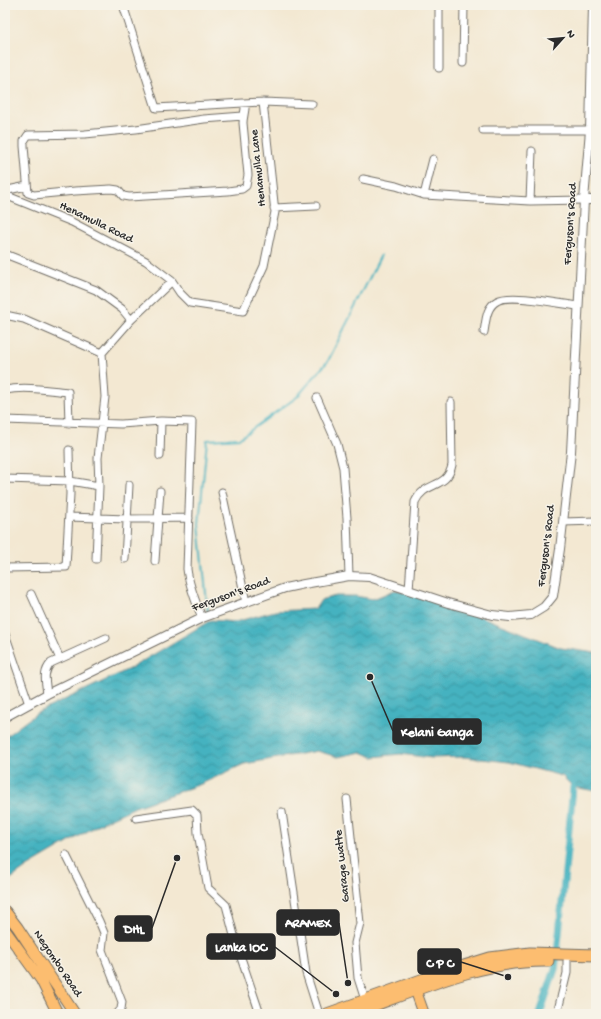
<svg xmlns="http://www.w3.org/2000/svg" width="601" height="1019" font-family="'Gochi Hand',sans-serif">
  <defs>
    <pattern id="water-waves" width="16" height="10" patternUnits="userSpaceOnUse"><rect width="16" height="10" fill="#44b2c0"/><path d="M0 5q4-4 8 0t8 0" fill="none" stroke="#39919c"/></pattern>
  </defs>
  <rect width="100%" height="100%" fill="#f7f3e8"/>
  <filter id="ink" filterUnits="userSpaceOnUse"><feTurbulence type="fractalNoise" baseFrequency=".025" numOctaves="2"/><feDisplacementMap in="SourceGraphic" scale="8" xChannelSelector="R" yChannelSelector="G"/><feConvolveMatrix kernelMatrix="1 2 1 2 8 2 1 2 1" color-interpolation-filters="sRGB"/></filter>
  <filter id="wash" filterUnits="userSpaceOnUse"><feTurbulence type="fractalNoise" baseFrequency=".012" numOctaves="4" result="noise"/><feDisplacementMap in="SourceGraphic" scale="16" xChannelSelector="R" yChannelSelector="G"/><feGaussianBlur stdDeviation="0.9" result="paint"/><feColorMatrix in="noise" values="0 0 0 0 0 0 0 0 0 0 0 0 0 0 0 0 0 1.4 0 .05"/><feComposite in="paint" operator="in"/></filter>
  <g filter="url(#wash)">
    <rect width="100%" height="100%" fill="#f3e8d2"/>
    <!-- water -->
    <path fill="url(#water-waves)" stroke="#386e76" d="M395 590 446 603 561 648 596 653V791L573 787 562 776 509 762 464 757 432 758 400 754 373 757 361 752 338 757 317 751 244 764 201 784 135 807 103 822 27 867 5 883V737L37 713 131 668 211 620 235 622 275 611 315 609 321 600 336 596H355L373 599Z"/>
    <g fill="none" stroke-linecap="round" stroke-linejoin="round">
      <!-- stream -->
      <path stroke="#44b2c0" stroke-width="2" d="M208 613 199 524 207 440 240 438 297 397 328 361 381 255"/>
      <!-- canal -->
      <path stroke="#44b2c0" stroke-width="7" d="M540 1014 555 969 559 934 573 787"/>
    </g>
  </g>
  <g filter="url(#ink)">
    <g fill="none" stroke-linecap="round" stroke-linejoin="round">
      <!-- minor casing -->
      <g stroke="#716d65" stroke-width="9">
        <path id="minor" d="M123 5 156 108 263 102 312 104
          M463 63 464 5
          M439 68V5
          M243 116 204 119 136 129 85 134 28 135 24 141V146L28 193 34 195 75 191 111 189 118 190 123 196 129 197 228 191 242 189 246 186 248 175 243 123C243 116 246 110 245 103
          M483 130H590
          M363 179 396 186 424 195 530 201 584 200
          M5 195 72 222 146 261 172 281 180 293 190 303 243 311 264 266 275 212 263 102
          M5 195 8 190 27 186
          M424 195 433 159
          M530 201 532 151
          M274 208 316 206
          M5 254 96 290 122 309 131 320
          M5 315 24 319 102 353
          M484 332C486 321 486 307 497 301 510 293 561 304 578 306
          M5 390C25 386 48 390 68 392L69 423
          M317 398 337 444 343 468 347 518 349 576
          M5 420 121 424 161 421 192 422 187 569C189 586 196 602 202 618
          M160 456 161 421
          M5 479 70 481 99 486
          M222 492 246 602
          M69 517 127 519 189 518
          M563 522 596 521
          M96 559 99 486 98 458 105 397 102 353 131 320 172 281
          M125 559 129 485
          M155 561 160 491
          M5 568 66 567 70 494 69 450
          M409 590 415 502C425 480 447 490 452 465L451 402
          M31 594 60 659
          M5 634 29 704
          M47 694C46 682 42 673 51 663L106 638
          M347 799 360 923 355 943 358 978 365 1000
          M282 812 306 973 319 1014
          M136 818 192 810 197 815 198 833 208 888 226 905 236 943 260 1014
          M66 855 99 921 104 933 102 950 122 1002 121 1009 117 1014
          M557 1014 567 973V961"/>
      </g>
      <!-- tertiary casing -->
      <g stroke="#716d65" stroke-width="10">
        <path id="tertiary" d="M584 200H596
          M5 717 47 694 202 618 285 588 304 584 349 576 369 577 448 603 492 615 510 617 531 615 544 607 553 596 560 549 571 452 584 200 590 130 593 5"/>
      </g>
      <!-- primary casing -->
      <g stroke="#716d65" stroke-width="12">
        <path id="primary" d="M5 911 18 928 75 1014
          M5 930 41 980 58 1014
          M413 983 424 1014"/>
      </g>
      <!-- trunk casing -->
      <g stroke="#716d65" stroke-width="13">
        <path id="trunk" d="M327 1014 435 975 490 958 530 953 596 955
          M351 1014C415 991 479 960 548 961"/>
      </g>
      <!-- minor -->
      <use href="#minor" stroke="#fff" stroke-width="7"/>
      <!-- tertiary -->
      <use href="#tertiary" stroke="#fff" stroke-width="8"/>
      <!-- primary -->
      <use href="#primary" stroke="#fcbd6f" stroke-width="10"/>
      <!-- trunk -->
      <use href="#trunk" stroke="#fcbd6f" stroke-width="11"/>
    </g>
  </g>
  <g text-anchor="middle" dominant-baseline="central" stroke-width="3" stroke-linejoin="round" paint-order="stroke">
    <!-- street labels -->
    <g font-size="12" fill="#2b2b2b" stroke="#f7f3e8">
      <text transform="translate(259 168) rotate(-96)">Henamulla Lane</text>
      <text transform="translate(96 223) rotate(26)">Henamulla Road</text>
      <text transform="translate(571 224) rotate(-86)">Ferguson's Road</text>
      <text transform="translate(547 546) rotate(-83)">Ferguson's Road</text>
      <text transform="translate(231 595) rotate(-20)">Ferguson's Road</text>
      <text transform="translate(343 866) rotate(-96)">Garage watte</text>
      <text transform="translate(57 964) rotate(56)">Negombo Road</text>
    </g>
  </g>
  <!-- callouts -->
  <path fill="none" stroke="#2b2b2b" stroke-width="1.5" d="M370 677L393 731M348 983L339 923M177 858L152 928M336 994L275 947M508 977L461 962"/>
  <g fill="#2b2b2b" stroke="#f7f3e8" stroke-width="1.5">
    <circle cx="370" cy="677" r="4"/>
    <circle cx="348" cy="983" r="4"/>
    <circle cx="177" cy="858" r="4"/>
    <circle cx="336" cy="994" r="4"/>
    <circle cx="508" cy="977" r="4"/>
  </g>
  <g fill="#2b2b2b" stroke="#2b2b2b" stroke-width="1.5">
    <rect x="393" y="719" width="88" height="25" rx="4"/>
    <rect x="277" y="910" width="62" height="25" rx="4"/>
    <rect x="115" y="916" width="37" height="25" rx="4"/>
    <rect x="207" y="934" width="68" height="25" rx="4"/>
    <rect x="418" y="949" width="43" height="25" rx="4"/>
  </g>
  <g font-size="13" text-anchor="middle" font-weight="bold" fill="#fff">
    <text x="437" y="736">Kelani Ganga</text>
    <text x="308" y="927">ARAMEX</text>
    <text x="134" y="933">DHL</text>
    <text x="241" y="951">Lanka IOC</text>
    <text x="440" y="967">C P C</text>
  </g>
  <!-- margin -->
  <rect width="601" height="1019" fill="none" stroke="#f7f3e8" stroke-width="20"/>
  <!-- north arrow -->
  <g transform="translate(563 38) rotate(63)" stroke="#f7f3e8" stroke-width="3" paint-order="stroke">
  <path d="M0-3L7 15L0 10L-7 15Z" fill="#2b2b2b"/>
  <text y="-6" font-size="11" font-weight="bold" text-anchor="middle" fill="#2b2b2b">N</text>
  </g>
</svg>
